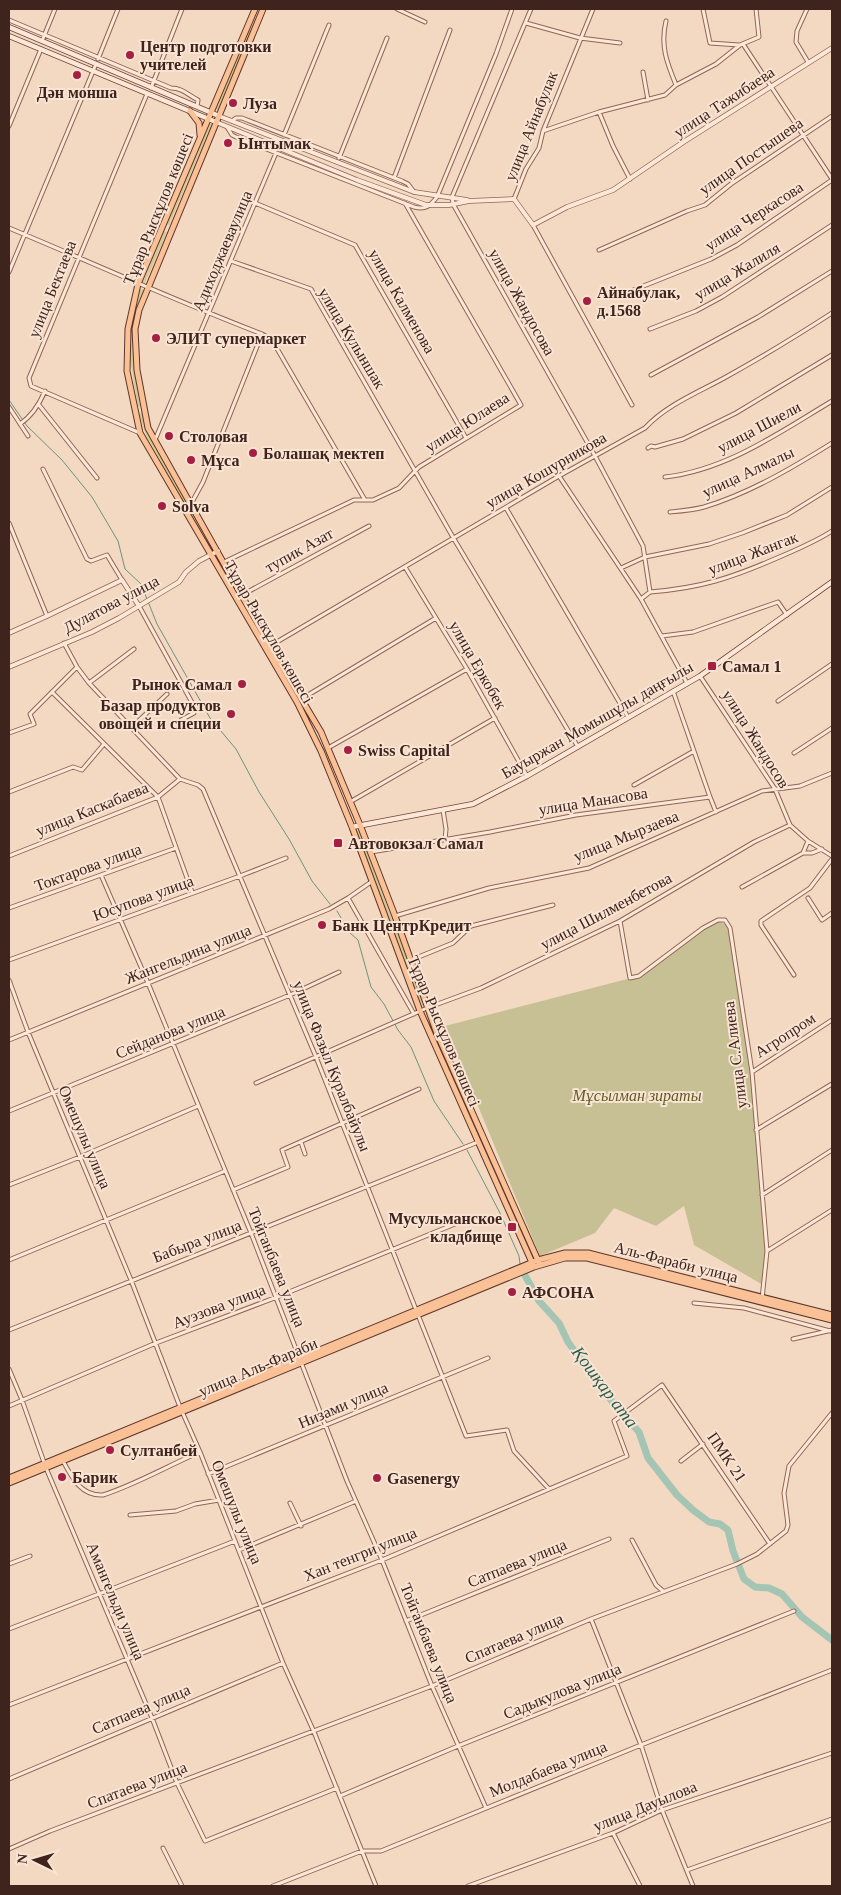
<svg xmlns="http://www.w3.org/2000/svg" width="841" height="1895" font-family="'Times New Roman',serif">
  <rect width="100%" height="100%" fill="#f3d8c2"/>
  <!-- green -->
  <path fill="#d3ca95" d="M248 29 251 31 218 110 215 109Z
    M209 123 212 124 169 225 166 224Z
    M164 231 167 232 145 283 143 282Z
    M140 289 144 290 133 330V359L140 406 138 407 130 359 131 329Z
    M142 413 148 434 213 549 210 551 146 435 139 414Z
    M359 830 424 1005 422 1006 355 831Z"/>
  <!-- cemetery -->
  <path fill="#c7c095" d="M718 920 730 928 752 1072 767 1251 765 1286 694 1245 684 1206 656 1226 614 1208 595 1233 540 1256 445 1026 639 976 703 928Z"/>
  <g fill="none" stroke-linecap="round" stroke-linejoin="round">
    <!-- stream -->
    <path stroke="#6a957f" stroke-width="1" d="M9 400 27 426 62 460 92 497 118 541 125 569 141 584 157 624 210 718 236 749 259 792 289 839 312 881 330 904
      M337 911 350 933 358 940 371 987 384 1004 398 1030 411 1047 434 1101 463 1144
      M467 1150 500 1213 519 1256 520 1264"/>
    <!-- river -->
    <path stroke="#a5c5b4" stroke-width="7" d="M521 1268 539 1301 559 1323 568 1342 581 1360 617 1408 639 1432 648 1458 677 1495 693 1510 709 1522 720 1524 728 1530 733 1551 744 1579 755 1587 769 1588 782 1594 802 1617 832 1640"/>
    <!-- minor casing -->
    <g stroke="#906657" stroke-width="5">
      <path id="minor" d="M397 9 425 22
        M531 9 452 197 453 204 595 456 643 546 650 592 641 599
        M703 9 710 43 739 45
        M807 9 797 31 796 42 808 62
        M9 20 171 88C183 88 189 96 198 100L197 106
        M666 21C660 46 667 63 676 85
        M526 23 580 38 620 43
        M42 41 55 9
        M743 44 832 179
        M98 59 118 9
        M643 72 648 100
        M151 88 182 9
        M599 112 613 146 630 179
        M232 121 236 118H242L402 181 408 184 414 192
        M9 126 41 49
        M227 127 232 135 236 137 414 207C426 210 430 206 437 197L496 54 512 9
        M543 131 599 112 665 95 676 85 716 64 740 45 759 37 756 9
        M284 135 329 25
        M339 158 387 38
        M394 178 450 30
        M514 199 526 169 539 148 543 131 593 9
        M255 203 355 245 466 438
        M533 225 632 405
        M9 228C93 263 176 301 262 334L272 340 365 500
        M599 250 687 211 705 205 731 184 832 116
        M231 261 311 289 454 539 578 747
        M9 272 96 64
        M631 291 711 259 737 245 832 180
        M650 329 696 311 722 297 832 225
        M651 375 758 317 832 271
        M39 405 97 478
        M9 407 28 436
        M20 424C32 416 39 405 45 391
        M140 433 31 386 29 378 147 94
        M155 440 276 153
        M648 448 651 446 655 447 683 439 736 413 832 355
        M43 469 87 559 91 561 107 555 122 580
        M559 476 641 599 687 683
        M665 477C727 470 780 432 832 401
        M191 504 203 482 262 334
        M506 508 628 717
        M670 512C681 511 693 510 704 507 750 493 792 468 832 443
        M9 523 47 616
        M224 562 354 500H373L399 488 419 467 521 405 405 203
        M405 567 467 669 527 776
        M621 568 645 557 709 544 742 533 787 515 832 487
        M650 592C701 588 731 578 777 558 796 550 815 542 832 531
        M242 595 369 526
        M139 606 195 708 194 713 181 720
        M662 636 693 632 778 602 787 615
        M64 643 77 667 89 683 180 779 198 785 203 789 316 1057 466 1436 507 1430 514 1451 549 1489
        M270 646 559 476 645 428C666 405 699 392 726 377 762 357 798 335 832 313
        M700 676 775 789 790 825 808 841 832 856
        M89 683 134 649
        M52 692 158 797 192 892
        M303 698 436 618
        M778 701 832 664
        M132 727 167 694
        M9 733 34 724 30 714 77 667
        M328 748 467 669
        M794 753 832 728
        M634 785 694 751
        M9 792 73 767 82 770 104 744
        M710 797 716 812
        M350 802 495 718
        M443 810 446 829 445 840
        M371 852 490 832 576 815 710 797 673 691
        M804 853H812L822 849
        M9 856 158 797 180 779
        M101 875 148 983 251 1233 347 1481 382 1560 432 1686 486 1808
        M742 887 803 853 808 841
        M348 898 414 1014
        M808 898 822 920 832 913
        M9 908 176 848
        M395 916 489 888 589 868 762 791 800 786 832 773
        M620 921 630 978 639 976 703 928 718 920H725L730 928 752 1072 767 1251 762 1299
        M9 960 240 876 286 858
        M411 960 453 943 471 926 553 905
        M794 975 761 925V921L810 888 832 859
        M9 980 28 1032 131 1280 180 1407 200 1452 283 1663 314 1732 376 1886
        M9 1040 329 909 348 898 371 882
        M752 1072 832 1020
        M256 1083 427 1008 481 988 620 921 754 842 790 825
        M9 1111 290 995 339 972
        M756 1130 832 1084
        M301 1142 305 1154
        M9 1185 80 1157 198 1106
        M233 1190 288 1167 282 1150 419 1089
        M762 1195 832 1150
        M767 1251 832 1210
        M9 1260 225 1171
        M694 1303 744 1308 830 1331
        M9 1330 478 1142
        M793 1339 832 1330
        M9 1369 22 1400 46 1468 152 1718 177 1783 205 1841 337 1788
        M9 1406 156 1343 277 1297 467 1219
        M63 1461C72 1478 81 1496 103 1495 137 1484 167 1466 200 1452
        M681 1461 703 1444
        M208 1474 488 1358
        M290 1503 301 1526
        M130 1515 176 1511 195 1504 219 1500
        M632 1540 656 1585 663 1591
        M239 1550 356 1501
        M9 1564 30 1556
        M591 1619 641 1745 662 1810 693 1886
        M406 1621 609 1539
        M9 1629 235 1541
        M9 1705 382 1560 627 1456 614 1421 662 1385 770 1544
        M9 1779 283 1663
        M340 1796 458 1746 794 1611
        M613 1833 640 1886
        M163 1848 182 1886
        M9 1849 50 1831 432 1686 591 1619 737 1564 757 1554 786 1531 788 1525 784 1493 789 1466 832 1413
        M687 1870 832 1819
        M273 1886 362 1851H381L641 1745 832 1670
        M468 1886 613 1833 662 1810 832 1753"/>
    </g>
    <!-- tertiary casing -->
    <g stroke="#906657" stroke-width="5.5">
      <path id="tertiary" d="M219 116 414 192 467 200
        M216 122 357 180 426 205H449L469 201 514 199 533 225 567 207 613 190 685 141 832 48
        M9 633 47 616 122 580 139 606
        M9 667 92 632 119 618 179 582 186 572 199 561 218 551"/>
    </g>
    <!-- secondary casing -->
    <g stroke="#72473a" stroke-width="6">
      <path id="secondary" d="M9 27 219 116
        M9 36 216 122
        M352 827 473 804 527 776 700 676 832 582"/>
    </g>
    <!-- primary casing -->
    <g stroke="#5d362b" stroke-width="7">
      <path id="primary" d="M255 9 138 284 128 329 127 371 140 433 297 702 321 751 352 827 420 1011 534 1267
        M263 9 139 310 135 329 137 370 148 428 270 646 321 732 360 825 395 916 436 1031 540 1265
        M190 111 199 123 200 135
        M9 1478 538 1260 565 1253H588L832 1315
        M9 1483 534 1267 565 1258H587L832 1320"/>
    </g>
    <!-- minor -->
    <use href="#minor" stroke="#fde8d7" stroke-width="3"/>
    <!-- tertiary -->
    <use href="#tertiary" stroke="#fde8d7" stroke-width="4"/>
    <!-- secondary -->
    <use href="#secondary" stroke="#fde8d7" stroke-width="4.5"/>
    <!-- primary -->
    <use href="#primary" stroke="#fac196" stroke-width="5"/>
  </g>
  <!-- markers -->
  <g fill="#a61f43" stroke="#f9e4d3" stroke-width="2">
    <circle cx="130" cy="55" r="5"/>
    <circle cx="77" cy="75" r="5"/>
    <circle cx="233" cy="103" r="5"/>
    <circle cx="228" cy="143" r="5"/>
    <circle cx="587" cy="301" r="5"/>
    <circle cx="156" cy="338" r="5"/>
    <circle cx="169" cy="436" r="5"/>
    <circle cx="253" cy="453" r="5"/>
    <circle cx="191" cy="460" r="5"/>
    <circle cx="162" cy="506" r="5"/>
    <rect x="707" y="661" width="10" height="10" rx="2.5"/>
    <circle cx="242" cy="684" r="5"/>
    <circle cx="231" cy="714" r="5"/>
    <circle cx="348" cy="750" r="5"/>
    <rect x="333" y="838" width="10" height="10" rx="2.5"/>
    <circle cx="322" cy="925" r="5"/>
    <rect x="507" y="1222" width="10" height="10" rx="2.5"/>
    <circle cx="512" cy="1292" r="5"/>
    <circle cx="110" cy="1450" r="5"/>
    <circle cx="62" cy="1477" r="5"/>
    <circle cx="377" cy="1478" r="5"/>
  </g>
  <g text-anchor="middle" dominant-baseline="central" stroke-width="4" stroke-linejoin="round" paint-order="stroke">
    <!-- poi labels -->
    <g font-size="16" font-weight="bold" fill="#3e241d" stroke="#f9e4d3" text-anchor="start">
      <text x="140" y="46">Центр подготовки<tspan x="140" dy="18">учителей</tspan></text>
      <text x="77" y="92" text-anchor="middle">Дән монша</text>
      <text x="243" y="103">Луза</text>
      <text x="238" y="143">Ынтымак</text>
      <text x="597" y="292">Айнабулак,<tspan x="597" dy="18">д.1568</tspan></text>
      <text x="166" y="338">ЭЛИТ супермаркет</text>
      <text x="179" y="436">Столовая</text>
      <text x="263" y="453">Болашақ мектеп</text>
      <text x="201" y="460">Мұса</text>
      <text x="172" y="506">Solva</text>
      <text x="722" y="666">Самал 1</text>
      <text x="232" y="684" text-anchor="end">Рынок Самал</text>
      <text x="221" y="705" text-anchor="end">Базар продуктов<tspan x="221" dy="18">овощей и специи</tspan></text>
      <text x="358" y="750">Swiss Capital</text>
      <text x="348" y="843">Автовокзал Самал</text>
      <text x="332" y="925">Банк ЦентрКредит</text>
      <text x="502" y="1218" text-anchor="end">Мусульманское<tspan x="502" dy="18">кладбище</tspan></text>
      <text x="522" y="1292">АФСОНА</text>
      <text x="120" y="1450">Султанбей</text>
      <text x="72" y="1477">Барик</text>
      <text x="387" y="1478">Gasenergy</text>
    </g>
    <!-- street labels -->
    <g font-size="16" fill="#3e241d" stroke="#f9e4d3">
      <text transform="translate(724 102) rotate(-33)">улица Тажибаева</text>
      <text transform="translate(531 126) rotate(-68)">улица Айнабулак</text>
      <text transform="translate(751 156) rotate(-35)">улица Постышева</text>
      <text transform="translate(158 209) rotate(-68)">Тұрар Рыскұлов көшесі</text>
      <text transform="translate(754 216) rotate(-33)">улица Черкасова</text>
      <text transform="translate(222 251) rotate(-67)">Адиходжаеваулица</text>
      <text transform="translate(737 271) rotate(-31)">улица Жалиля</text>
      <text transform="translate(52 289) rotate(-68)">улица Бектаева</text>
      <text transform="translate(402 301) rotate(60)">улица Калменова</text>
      <text transform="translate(522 302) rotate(61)">улица Жандосова</text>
      <text transform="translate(352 338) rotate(59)">улица Кулыншак</text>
      <text transform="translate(467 422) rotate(-33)">улица Юлаева</text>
      <text transform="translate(759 427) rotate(-28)">улица Шиели</text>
      <text transform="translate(546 470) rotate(-30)">улица Кошурникова</text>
      <text transform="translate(748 472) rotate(-25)">улица Алмалы</text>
      <text transform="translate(299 550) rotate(-29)">тупик Азат</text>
      <text transform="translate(753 553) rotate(-21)">улица Жангак</text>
      <text transform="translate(111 604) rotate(-28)">Дулатова улица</text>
      <text transform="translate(269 632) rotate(60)">Тұрар Рыскұлов көшесі</text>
      <text transform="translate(478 665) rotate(60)">улица Еркобек</text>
      <text transform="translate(597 720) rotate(-30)">Бауыржан Момышұлы даңғылы</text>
      <text transform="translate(756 739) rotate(58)">улица Жандосов</text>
      <text transform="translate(593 801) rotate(-9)">улица Манасова</text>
      <text transform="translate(92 809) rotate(-22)">улица Каскабаева</text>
      <text transform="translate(626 836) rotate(-22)">улица Мырзаева</text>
      <text transform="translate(88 867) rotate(-20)">Токтарова улица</text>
      <text transform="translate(143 898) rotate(-20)">Юсупова улица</text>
      <text transform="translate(606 911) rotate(-28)">улица Шилменбетова</text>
      <text transform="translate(188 954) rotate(-22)">Жангельдина улица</text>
      <text transform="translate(444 1031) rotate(67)">Тұрар Рыскұлов көшесі</text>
      <text transform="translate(170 1032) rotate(-22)">Сейданова улица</text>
      <text transform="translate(785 1035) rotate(-33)">Агропром</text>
      <text transform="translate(735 1055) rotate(-97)">улица С.Алиева</text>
      <text transform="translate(332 1066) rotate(68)">улица Фазыл Куралбайулы</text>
      <text transform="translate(85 1137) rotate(67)">Омешулы улица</text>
      <text transform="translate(197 1241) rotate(-21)">Бабыра улица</text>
      <text transform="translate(676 1262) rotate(14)">Аль-Фараби улица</text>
      <text transform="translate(277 1267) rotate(68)">Тойганбаева улица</text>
      <text transform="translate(219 1306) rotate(-21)">Ауэзова улица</text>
      <text transform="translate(258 1367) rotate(-23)">улица Аль-Фараби</text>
      <text transform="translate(343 1405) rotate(-23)">Низами улица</text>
      <text transform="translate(727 1457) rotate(56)">ПМК 21</text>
      <text transform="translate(237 1512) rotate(68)">Омешулы улица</text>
      <text transform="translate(360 1554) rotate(-22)">Хан тенгри улица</text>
      <text transform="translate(517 1563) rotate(-22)">Сатпаева улица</text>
      <text transform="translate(116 1601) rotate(67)">Амангельди улица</text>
      <text transform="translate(514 1638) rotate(-23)">Спатаева улица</text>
      <text transform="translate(429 1643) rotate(68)">Тойганбаева улица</text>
      <text transform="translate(562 1691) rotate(-22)">Садыкулова улица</text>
      <text transform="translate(141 1709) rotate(-23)">Сатпаева улица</text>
      <text transform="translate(548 1769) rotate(-22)">Молдабаева улица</text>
      <text transform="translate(137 1785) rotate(-21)">Спатаева улица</text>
      <text transform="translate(645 1806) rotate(-22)">улица Дауылова</text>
    </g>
    <!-- park labels -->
    <g font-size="16" font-style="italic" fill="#5d5c21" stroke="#f9e4d3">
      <text x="637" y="1095">Мұсылман зираты</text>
    </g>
    <!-- water labels -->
    <g font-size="18" font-style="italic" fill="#2a5f4e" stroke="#f9e4d3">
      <text transform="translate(605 1387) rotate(53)">Қошқар ата</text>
    </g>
  </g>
  <!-- border -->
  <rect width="841" height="1895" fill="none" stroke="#3e241d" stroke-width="20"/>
  <!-- north arrow -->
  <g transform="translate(35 1860) rotate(275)" stroke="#f9e4d3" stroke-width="4" paint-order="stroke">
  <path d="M0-4L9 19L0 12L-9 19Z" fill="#3e241d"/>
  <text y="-8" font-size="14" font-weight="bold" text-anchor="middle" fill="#3e241d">N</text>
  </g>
</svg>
